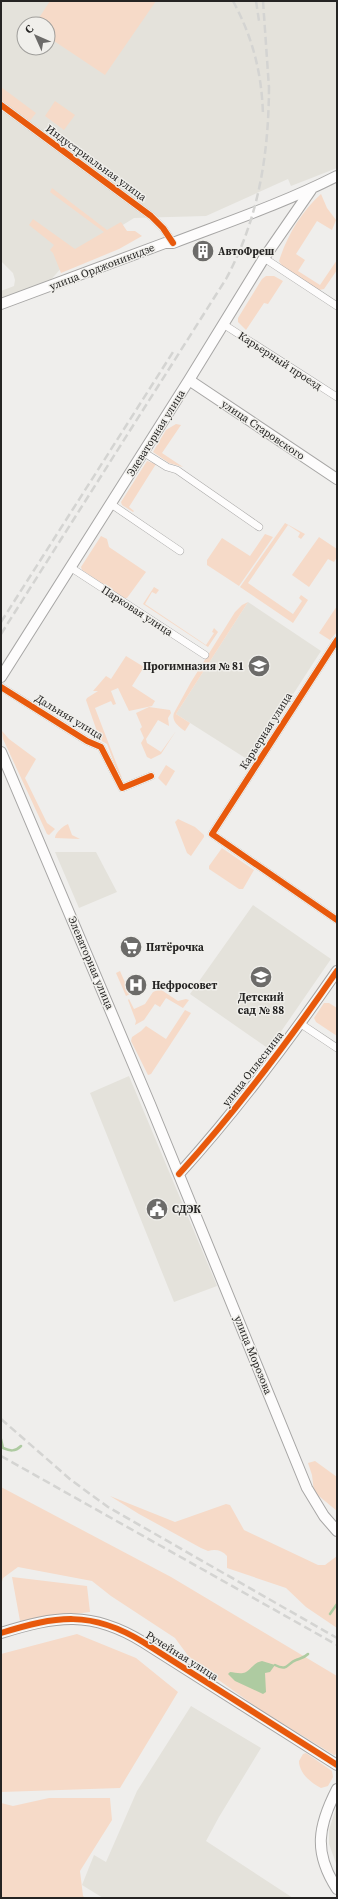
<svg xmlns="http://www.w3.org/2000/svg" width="338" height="1899" font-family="'Source Serif 4',serif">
  <rect width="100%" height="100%" fill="#efeeec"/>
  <!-- built -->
  <path fill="#e4e2db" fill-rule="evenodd" d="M1 1H337V168L291 186 288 179 206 216 134 218 71 257 48 283 1 299V291L14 286 15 280 13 273 1 261ZM24 24H48V48H24Z
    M248 602 321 651 250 761 176 714Z
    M55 852H96L117 892 79 908Z
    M253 905 331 959 269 1049 190 994Z
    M129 1076 217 1286 174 1302 90 1093Z
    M191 1706 261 1748 219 1817 206 1841 293 1898H103L82 1885 94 1855 106 1862 137 1791Z
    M337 1805V1866L329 1844V1830Z"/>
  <!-- green -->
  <path fill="#f6dac8" d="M50 1H156L105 75 48 37V24H35Z
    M1 87 36 113 29 122 1 101Z
    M55 101 75 115 64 130 45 116Z
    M52 188 107 230 121 222 127 231H135L142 236 119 249 61 273 53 253 50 250 54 245 29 225 33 219 75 249 104 232 50 192Z
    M321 194 327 208 336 220 332 230 317 221 296 254 305 260 298 271 320 285 337 260V270L324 289 319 290 282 266 279 261C287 236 301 212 321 194Z
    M266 276H274L283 281 268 304 264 303 246 330 238 322V318L262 279Z
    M176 424 181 425 162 453 183 467 169 463 153 452 166 430Z
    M147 461 156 464 129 507 134 511 133 512 122 505 121 502Z
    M285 523 305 534 301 539 298 537 300 533 288 525 248 583 293 614 302 601 299 598 301 595 308 600 293 623 240 587Z
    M265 534 273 537 239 586 207 565V560L222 538 250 556Z
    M101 536 107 539 109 547 146 572 127 598H124L82 570 81 567Z
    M319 537 337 549V557L334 562 328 559 309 587 292 575Z
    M154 587 159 590 156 594 152 592 145 604 206 645 214 633 212 632 214 628 218 632 208 647 143 604Z
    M248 602 176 714 190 723 185 731C179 727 171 721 174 713L191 682 235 612 242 605Z
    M337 606V632L330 640 319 633Z
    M126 656 144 667 132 686 155 701 152 706 129 711 118 688 111 691 116 704 113 705 111 701 95 708 122 778 119 776 107 744 100 740 86 700 87 698 98 691H93L106 676 111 679Z
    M149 707 170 710 171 713 168 718 169 726 158 720 146 739 147 743 161 752 176 731 161 754 151 759 147 757 141 743 144 738 140 729 142 727 136 713Z
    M2 731 9 739 36 759 25 778 47 823 55 829 49 835 47 834 3 739Z
    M166 765 175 771 166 786 158 778Z
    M178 819 195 827 204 835V837L191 856 187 853 175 822Z
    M68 824 72 835 80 839 55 838C55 833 63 826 68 824Z
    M222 848 254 870 243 889H239L209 869V866Z
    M120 971 130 994 126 996 116 973Z
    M160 989 178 1001 186 999 189 1000 183 1008 166 998 160 1007 155 1004 144 1020 135 1025 136 1021 128 1000 129 999 134 1009 145 1004 153 992Z
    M324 1003H329L337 1008V1036L316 1022 314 1018Z
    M185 1010 191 1013 151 1074 148 1075 131 1041 132 1037 141 1031 146 1026 166 1039Z
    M315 1461 337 1477V1511L314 1492 312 1475 308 1463Z
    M1 1487 171 1577 337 1676V1754L334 1755 259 1709 192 1661 175 1638 111 1596 92 1581 18 1567 3 1578 1 1585Z
    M110 1496 175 1522 226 1504 230 1505 244 1530 318 1565H325L337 1556V1628L306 1607 286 1588 227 1568V1556C222 1550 215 1549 208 1551L201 1548 139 1514Z
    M12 1577 87 1586 90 1612 20 1621Z
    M77 1634 136 1658 178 1692 120 1788 1 1792V1654Z
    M306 1753 332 1771 333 1777 328 1786 321 1788C311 1783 299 1773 299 1761L303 1754Z
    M49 1798H110L112 1820 80 1871 83 1896 85 1898H1V1803L13 1806Z"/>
  <!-- water -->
  <path fill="#aecba1" d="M262 1661 275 1665 270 1672 265 1673 266 1692 263 1694 235 1681 228 1674 230 1672C234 1672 239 1674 243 1673 251 1671 252 1663 262 1661Z"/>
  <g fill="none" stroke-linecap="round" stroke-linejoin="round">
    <!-- stream -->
    <path stroke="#aecba1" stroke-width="2.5" d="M1 1439 3 1448C10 1451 15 1452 21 1446
      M330 1614 337 1604
      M275 1665C288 1672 287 1663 296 1660 301 1658 304 1658 308 1654"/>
    <!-- street casing -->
    <g stroke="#a7a6a5" stroke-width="8">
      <path id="street" d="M1 105 151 216 163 228 173 243
        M264 258 337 306
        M223 324 337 397
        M143 452 167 467 177 470 259 527
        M111 504 180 551
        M70 567 205 655
        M337 640 212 834 337 920
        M1 687 87 741 101 747 122 788 151 776
        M301 1024 337 1048"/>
    </g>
    <!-- secondary casing -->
    <g stroke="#a7a6a5" stroke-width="12">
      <path id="secondary" d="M1 304 165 243H173C228 222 284 203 337 176
        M189 380 337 479
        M1 677 189 380 264 258 311 190
        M1 752 150 1104 307 1488 324 1516 337 1531
        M179 1174C237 1110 288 1042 337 971
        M1 1633C56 1616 91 1610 143 1642L337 1765
        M337 1789C318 1826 313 1852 337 1889"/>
    </g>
    <!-- street -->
    <use href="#street" stroke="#fdfcfc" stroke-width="7"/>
    <!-- secondary -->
    <use href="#secondary" stroke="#fdfcfc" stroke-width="10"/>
    <!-- rail -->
    <path stroke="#d4d4d2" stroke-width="2.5" stroke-dasharray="8 4" stroke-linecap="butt" d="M233 1C253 38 262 74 263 116
      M256 1 259 21
      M263 1 269 88
      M1 622 173 352
      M1 634 226 279C259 218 269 153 269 84
      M1 1419 71 1480 108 1507 337 1638
      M1 1456 337 1645"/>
    <!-- cycleway casing -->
    <g stroke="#f0efeb" stroke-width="8">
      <path id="cycleway" d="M1 105 151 216 163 228 173 243
        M337 640 212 834 337 920
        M1 687 87 741 101 747 122 788 151 776
        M179 1174C237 1110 288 1042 337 971
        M1 1633C56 1616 91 1610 143 1642L337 1765"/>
    </g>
    <!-- cycleway -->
    <use href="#cycleway" stroke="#e8590c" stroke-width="6"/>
  </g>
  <!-- icons -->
  <defs>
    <g id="building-disc" transform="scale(1.15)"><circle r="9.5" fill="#6c6b69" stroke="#f0efeb"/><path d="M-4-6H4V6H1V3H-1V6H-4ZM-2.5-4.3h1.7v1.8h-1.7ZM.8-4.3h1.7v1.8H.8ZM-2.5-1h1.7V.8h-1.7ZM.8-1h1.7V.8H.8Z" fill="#fff"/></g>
    <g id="school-disc" transform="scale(1.15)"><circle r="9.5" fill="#6c6b69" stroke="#f0efeb"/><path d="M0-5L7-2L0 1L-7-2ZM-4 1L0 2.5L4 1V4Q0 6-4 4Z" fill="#fff"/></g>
    <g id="supermarket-disc" transform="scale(1.15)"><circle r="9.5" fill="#6c6b69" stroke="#f0efeb"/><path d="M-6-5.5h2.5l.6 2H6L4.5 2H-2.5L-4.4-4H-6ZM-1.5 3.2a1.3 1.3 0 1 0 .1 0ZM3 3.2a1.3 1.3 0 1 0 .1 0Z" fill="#fff"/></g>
    <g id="hospital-disc" transform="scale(1.15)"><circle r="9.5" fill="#6c6b69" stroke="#f0efeb"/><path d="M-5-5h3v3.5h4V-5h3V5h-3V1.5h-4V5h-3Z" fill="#fff"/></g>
    <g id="civic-disc" transform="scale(1.15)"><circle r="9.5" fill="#6c6b69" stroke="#f0efeb"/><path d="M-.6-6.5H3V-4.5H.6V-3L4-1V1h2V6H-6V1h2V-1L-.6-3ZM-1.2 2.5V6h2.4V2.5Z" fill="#fff"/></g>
  </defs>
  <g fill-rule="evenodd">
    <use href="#building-disc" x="203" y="251"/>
    <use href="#school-disc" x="259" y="666"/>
    <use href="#supermarket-disc" x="131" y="947"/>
    <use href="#school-disc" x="261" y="977"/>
    <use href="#hospital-disc" x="136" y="985"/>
    <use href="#civic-disc" x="157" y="1209"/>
  </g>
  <g text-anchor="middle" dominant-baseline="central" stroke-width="3" stroke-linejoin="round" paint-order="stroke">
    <!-- street labels -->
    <g font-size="11" fill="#252423" stroke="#f0efeb">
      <text transform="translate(96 163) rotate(36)">Индустриальная улица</text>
      <text transform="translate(102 267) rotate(-21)">улица Орджоникидзе</text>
      <text transform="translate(280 361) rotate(33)">Карьерный проезд</text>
      <text transform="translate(263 430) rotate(34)">улица Старовского</text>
      <text transform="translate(156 433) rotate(-58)">Элеваторная улица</text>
      <text transform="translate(137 611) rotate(33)">Парковая улица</text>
      <text transform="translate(69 717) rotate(31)">Дальняя улица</text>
      <text transform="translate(266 731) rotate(-58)">Карьерная улица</text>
      <text transform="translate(91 963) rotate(67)">Элеваторная улица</text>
      <text transform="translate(253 1069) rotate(-52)">улица Оплеснина</text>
      <text transform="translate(253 1355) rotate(68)">улица Морозова</text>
      <text transform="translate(182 1656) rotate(32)">Ручейная улица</text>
    </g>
    <!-- poi labels -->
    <g font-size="11" font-weight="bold" fill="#252423" stroke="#f0efeb" text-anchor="start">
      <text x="218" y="251">АвтоФреш</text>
      <text x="244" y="666" text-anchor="end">Прогимназия № 81</text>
      <text x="146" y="947">Пятёрочка</text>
      <text x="152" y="985">Нефросовет</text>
      <text x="261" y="997" text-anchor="middle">Детский<tspan x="261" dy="13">сад № 88</tspan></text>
      <text x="172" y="1209">СДЭК</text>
    </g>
  </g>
  <!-- border -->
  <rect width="338" height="1899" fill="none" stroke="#252423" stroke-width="4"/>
  <!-- north arrow -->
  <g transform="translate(36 36) rotate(315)"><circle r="19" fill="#f0efeb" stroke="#9f9e9b"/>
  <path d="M0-3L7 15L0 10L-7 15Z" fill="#6c6b69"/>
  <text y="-6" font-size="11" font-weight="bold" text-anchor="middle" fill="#252423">С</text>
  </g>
</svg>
